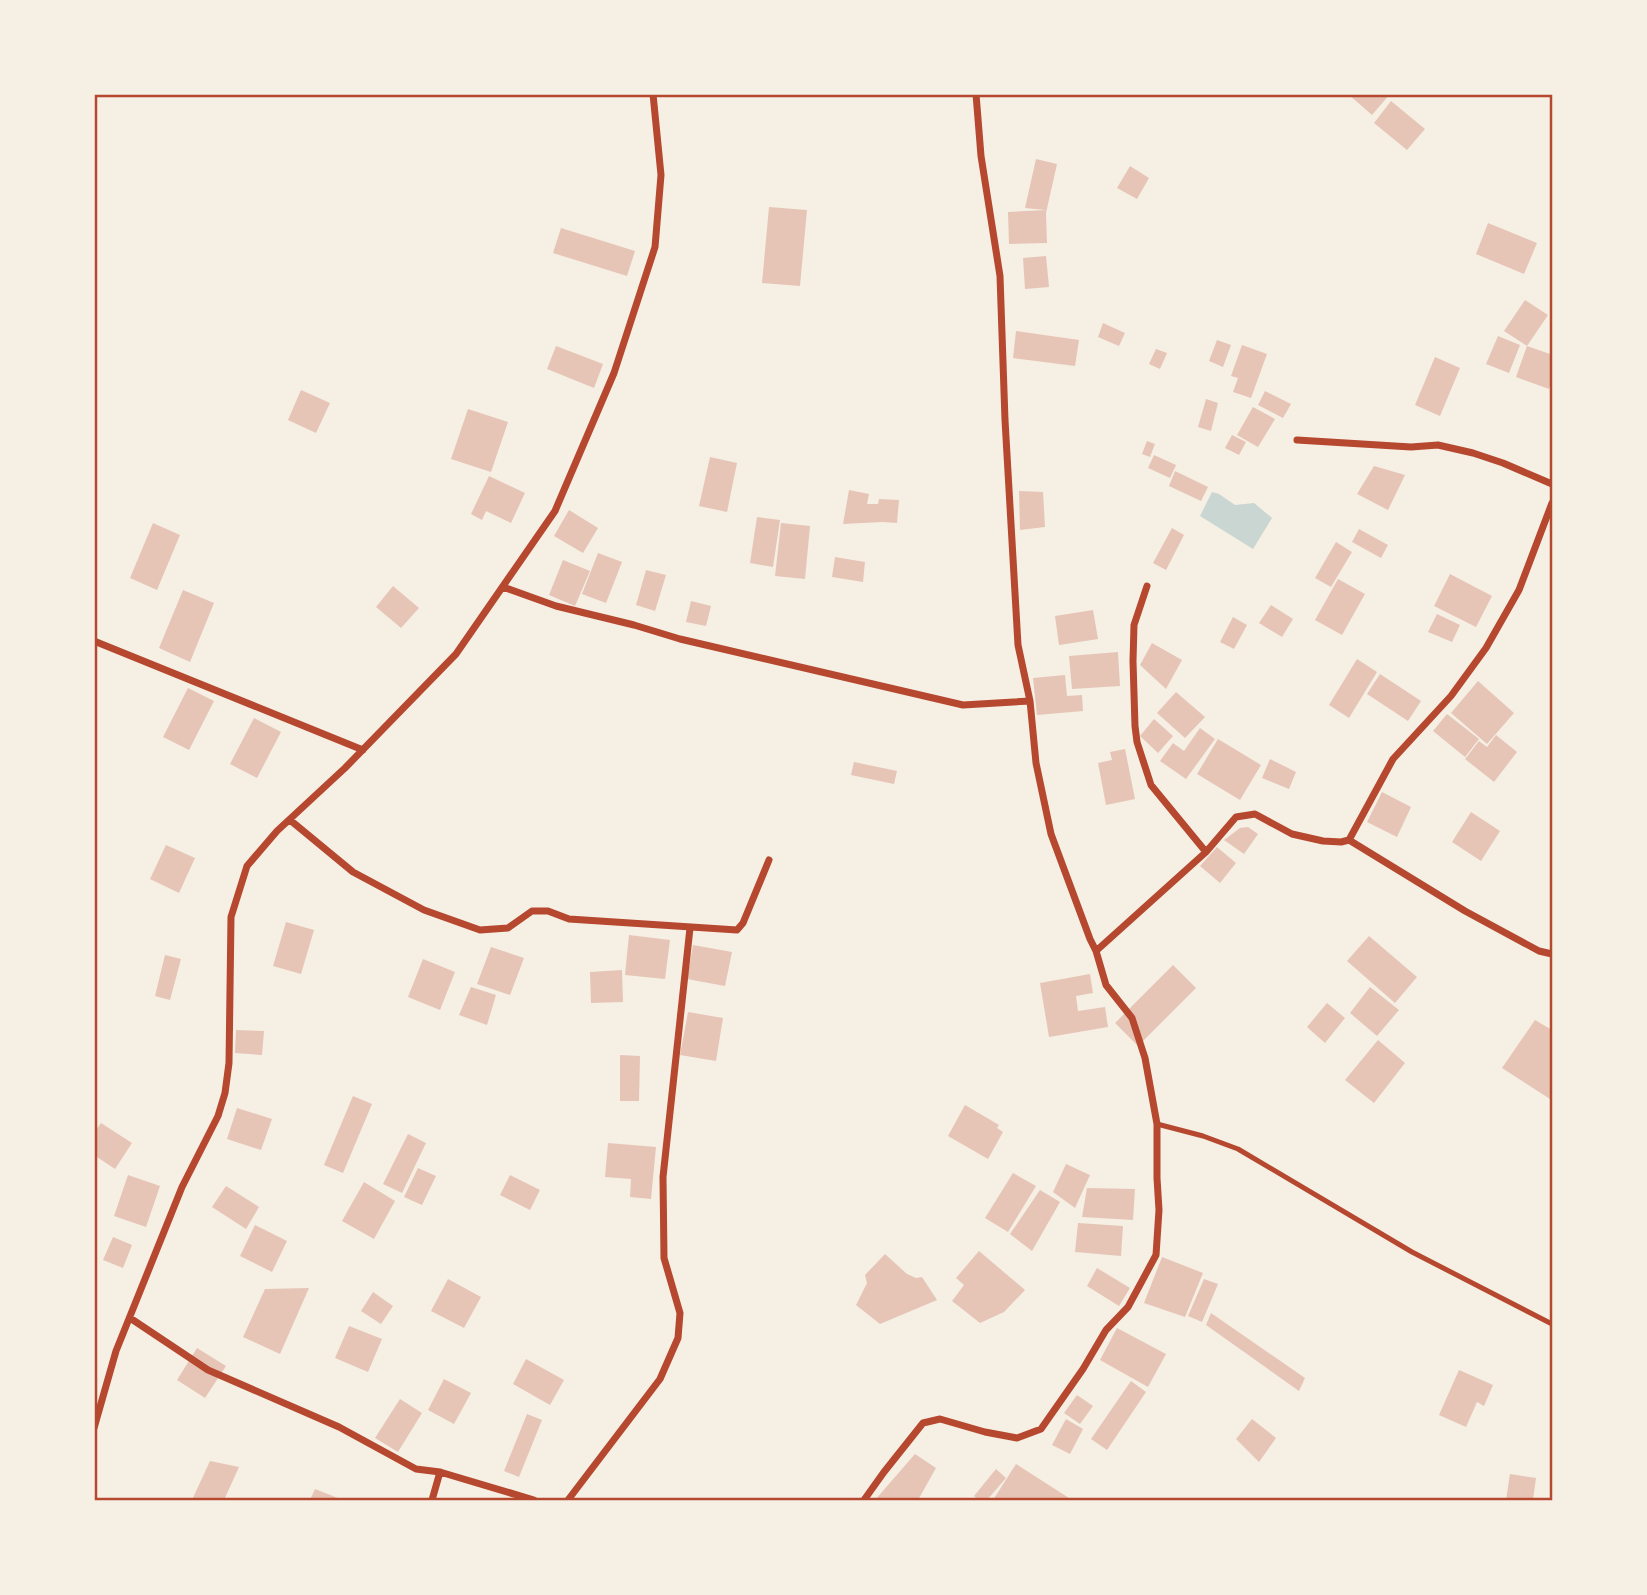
<svg xmlns="http://www.w3.org/2000/svg" width="1647" height="1595" font-family="'Golos Text',sans-serif">
  <rect width="100%" height="100%" fill="#f6efe4"/>
  <!-- water -->
  <path fill="#c9d6d2" d="M1212 492 1219 494 1235 505 1254 503 1272 518 1253 549 1200 516Z"/>
  <!-- building -->
  <path fill="#e6c5b7" d="M1348 94H1390L1372 115Z
    M1391 101 1425 129 1407 150 1374 123Z
    M1036 159 1057 164 1046 213 1047 243 1009 244 1008 212 1046 210 1025 208Z
    M1130 166 1149 178 1137 199 1117 188Z
    M769 207 807 210 800 286 762 283Z
    M1488 223 1537 243 1524 274 1476 254Z
    M561 228 635 251 627 276 553 253Z
    M1046 256 1049 287 1025 289 1023 258Z
    M1525 300 1548 315 1527 346 1504 331Z
    M1103 323 1125 333 1119 346 1098 337Z
    M1016 331 1079 340 1075 366 1013 358Z
    M1498 336 1520 345 1509 373 1486 364Z
    M1217 340 1231 345 1223 367 1209 361Z
    M1242 345 1267 354 1251 398 1233 392 1238 378 1231 376Z
    M556 346 603 364 594 388 547 369Z
    M1527 346 1550 354 1552 350V379L1549 389 1516 377Z
    M1156 349 1167 353 1160 369 1149 364Z
    M1435 357 1460 368 1440 416 1415 405Z
    M301 390 330 403 316 433 288 420Z
    M1265 391 1291 404 1283 418 1258 405Z
    M1206 399 1218 403 1211 431 1198 427Z
    M1253 407 1275 419 1258 447 1237 435Z
    M468 409 508 422 491 472 451 459Z
    M1232 435 1246 442 1239 455 1225 448Z
    M1147 441 1155 444 1150 457 1142 454Z
    M1154 455 1176 465 1170 478 1148 468Z
    M710 457 737 463 727 512 699 506Z
    M1374 466 1405 475 1388 510 1357 494Z
    M1175 471 1208 487 1201 501 1169 486Z
    M489 476 525 493 511 523 486 511 482 520 471 514Z
    M849 490 869 494 867 504H878L879 499 899 500 897 523 883 522 843 524Z
    M1019 491 1043 492 1045 527 1020 530Z
    M569 510 598 528 583 553 554 536Z
    M757 517 780 520 773 567 750 563Z
    M153 523 180 535 157 590 130 578Z
    M781 523 810 526 805 579 775 576Z
    M1172 528 1184 535 1166 570 1153 563Z
    M1359 529 1388 545 1381 558 1352 542Z
    M1336 542 1352 552 1331 587 1315 578Z
    M598 553 622 562 606 603 582 594Z
    M835 557 865 562 863 582 832 577Z
    M563 560 590 571 575 606 549 595Z
    M646 570 666 575 655 611 636 605Z
    M1450 574 1492 596 1476 627 1434 606Z
    M1338 579 1365 594 1342 635 1315 620Z
    M393 586 419 608 401 628 376 607Z
    M183 590 214 603 190 662 159 648Z
    M691 601 711 606 706 626 686 622Z
    M1271 605 1293 619 1282 637 1259 623Z
    M1093 610 1098 639 1059 645 1055 616Z
    M1437 614 1460 625 1452 642 1428 632Z
    M1233 617 1247 625 1234 649 1220 642Z
    M1152 643 1182 660 1166 689 1140 665Z
    M1118 652 1120 686 1072 689 1069 656Z
    M1357 659 1377 672 1349 718 1329 705Z
    M1380 674 1421 701 1408 721 1367 694Z
    M1065 675 1067 696 1082 695 1083 711 1037 715 1033 678Z
    M1478 681 1514 713 1487 744 1451 713Z
    M188 688 214 701 189 750 163 737Z
    M1176 692 1205 717 1185 738 1157 713Z
    M1447 714 1479 739 1465 757 1433 731Z
    M254 718 281 732 257 778 230 764Z
    M1154 719 1173 736 1158 753 1140 736Z
    M1200 728 1215 739 1186 779 1160 761 1173 743 1184 751Z
    M1496 735 1517 752 1494 782 1465 759 1479 741 1487 747Z
    M1218 739 1261 765 1240 800 1197 774Z
    M1125 749 1135 799 1106 805 1098 763 1112 760 1110 752Z
    M1270 759 1296 772 1289 789 1262 778Z
    M854 762 897 771 894 784 851 775Z
    M1382 792 1411 807 1397 837 1367 822Z
    M1471 812 1500 831 1481 861 1452 842Z
    M1248 827 1258 834 1244 854 1224 840 1240 828Z
    M166 845 195 858 179 893 150 879Z
    M1217 847 1236 863 1220 883 1200 866Z
    M286 922 314 930 301 974 273 966Z
    M629 935 670 940 665 979 625 975Z
    M1369 936 1417 977 1395 1003 1347 961Z
    M693 945 732 952 725 986 687 979Z
    M491 947 524 958 510 995 477 984Z
    M165 955 181 959 170 1000 155 996Z
    M423 959 455 972 440 1010 408 997Z
    M1173 965 1196 988 1138 1046 1115 1023Z
    M622 970 623 1002 591 1003 590 972Z
    M1090 974 1093 993 1076 996 1078 1011 1105 1007 1108 1027 1049 1037 1040 983Z
    M471 987 496 995 487 1025 459 1015Z
    M1370 987 1399 1010 1377 1036 1350 1013Z
    M1327 1003 1345 1018 1325 1043 1307 1027Z
    M688 1012 723 1018 716 1061 680 1055Z
    M1535 1020 1552 1030V1095L1550 1099 1502 1068Z
    M236 1030 264 1031 262 1055 235 1053Z
    M1378 1040 1405 1063 1374 1103 1345 1080Z
    M620 1055 640 1056 639 1101H620Z
    M353 1096 372 1104 343 1173 324 1165Z
    M965 1105 999 1125 997 1128 1003 1132 988 1159 948 1136Z
    M237 1108 272 1119 261 1150 227 1139Z
    M101 1123 132 1143 115 1169 94 1155V1133Z
    M408 1134 426 1143 402 1193 383 1184Z
    M608 1143 656 1147 651 1199 630 1197 631 1179 605 1177Z
    M1066 1164 1090 1175 1075 1208 1053 1192Z
    M418 1168 436 1176 422 1205 404 1197Z
    M1013 1173 1036 1186 1008 1232 985 1218Z
    M128 1175 160 1186 146 1227 114 1216Z
    M510 1175 540 1190 530 1210 500 1195Z
    M364 1182 395 1201 374 1239 342 1221Z
    M226 1186 259 1207 246 1229 212 1207Z
    M1087 1188 1135 1189 1133 1220 1082 1217Z
    M1040 1190 1060 1202 1032 1251 1010 1234Z
    M1078 1223 1123 1226 1121 1256 1075 1252Z
    M255 1225 287 1241 272 1272 240 1256Z
    M113 1237 132 1245 123 1268 103 1260Z
    M979 1251 1025 1290 1004 1312 980 1323 952 1301 964 1285 956 1278Z
    M885 1254 907 1274 916 1278 922 1277 937 1300 880 1324 856 1305 867 1283 865 1275Z
    M1162 1257 1203 1273 1185 1317 1144 1303Z
    M1097 1268 1130 1288 1119 1306 1087 1286Z
    M448 1279 481 1297 464 1328 431 1311Z
    M1204 1279 1218 1284 1202 1322 1188 1316Z
    M309 1288 280 1354 243 1337 265 1289Z
    M373 1292 393 1306 381 1324 361 1311Z
    M1211 1313 1305 1378 1299 1391 1206 1325Z
    M349 1326 382 1339 368 1372 335 1358Z
    M1117 1328 1166 1354 1148 1387 1100 1360Z
    M197 1348 226 1366 205 1398 177 1380Z
    M526 1359 564 1380 550 1405 513 1384Z
    M1459 1370 1493 1385 1484 1406 1477 1402 1466 1427 1439 1415Z
    M444 1379 471 1393 454 1424 428 1410Z
    M1131 1381 1146 1392 1107 1450 1091 1439Z
    M1077 1395 1093 1406 1080 1424 1064 1413Z
    M400 1399 422 1413 398 1452 375 1438Z
    M527 1414 542 1420 519 1477 504 1471Z
    M1066 1419 1083 1429 1070 1454 1052 1445Z
    M1252 1419 1276 1438 1259 1462 1236 1439Z
    M915 1454 936 1468 918 1500H875Z
    M210 1461 239 1467 224 1500H192Z
    M1016 1464 1069 1498 1068 1500H993Z
    M996 1469 1006 1478 987 1500H978L974 1496Z
    M1510 1474 1536 1478 1533 1500H1506Z
    M315 1489 343 1500H310Z"/>
  <g fill="none" stroke-linecap="round" stroke-linejoin="round">
    <!-- pedestrian -->
    <path stroke="#b5482f" stroke-width="5" d="M1157 1124 1203 1136 1238 1149 1412 1252 1552 1324"/>
    <!-- minor -->
    <path stroke="#b5482f" stroke-width="7" d="M976 94 981 156 1000 276 1005 420 1018 645 1030 701 1036 763 1051 834 1090 939 1096 951
      M1297 440 1411 447 1438 445 1473 453 1503 463 1552 484
      M1147 586 1134 625 1133 661 1135 726 1137 742 1151 785 1206 852
      M503 587 556 606 634 625 680 639 963 705 1030 701
      M94 641 363 750
      M290 820 353 872 424 910 480 930 508 928 532 911H548L569 919 737 930 743 923 769 860
      M1349 840 1465 911 1539 951 1552 954
      M130 1318 208 1370 339 1427 416 1469 440 1472 432 1500
      M94 1428 116 1351 182 1187 218 1116 225 1093 229 1063 231 917 247 866 277 831 345 768 456 654 555 511 614 373 655 247 661 175 653 94
      M440 1472 534 1500
      M568 1500 660 1379 678 1338 680 1313 664 1258 663 1177 690 928
      M864 1500 884 1472 923 1423 940 1419 985 1432 1017 1438 1041 1429 1083 1369 1106 1330 1128 1307 1156 1255 1159 1210 1157 1178V1124L1145 1058 1132 1018 1106 985 1096 951 1206 852 1236 817 1255 814 1292 834 1323 841 1341 842 1349 840 1393 759 1451 696 1486 648 1519 590 1552 503"/>
  </g>
  <!-- border -->
  <rect width="1647" height="1595" fill="none" stroke="#f6efe4" stroke-width="192"/>
  <rect x="96" y="96" width="1455" height="1403" fill="none" stroke="#b5482f" stroke-width="2.5"/>
</svg>
